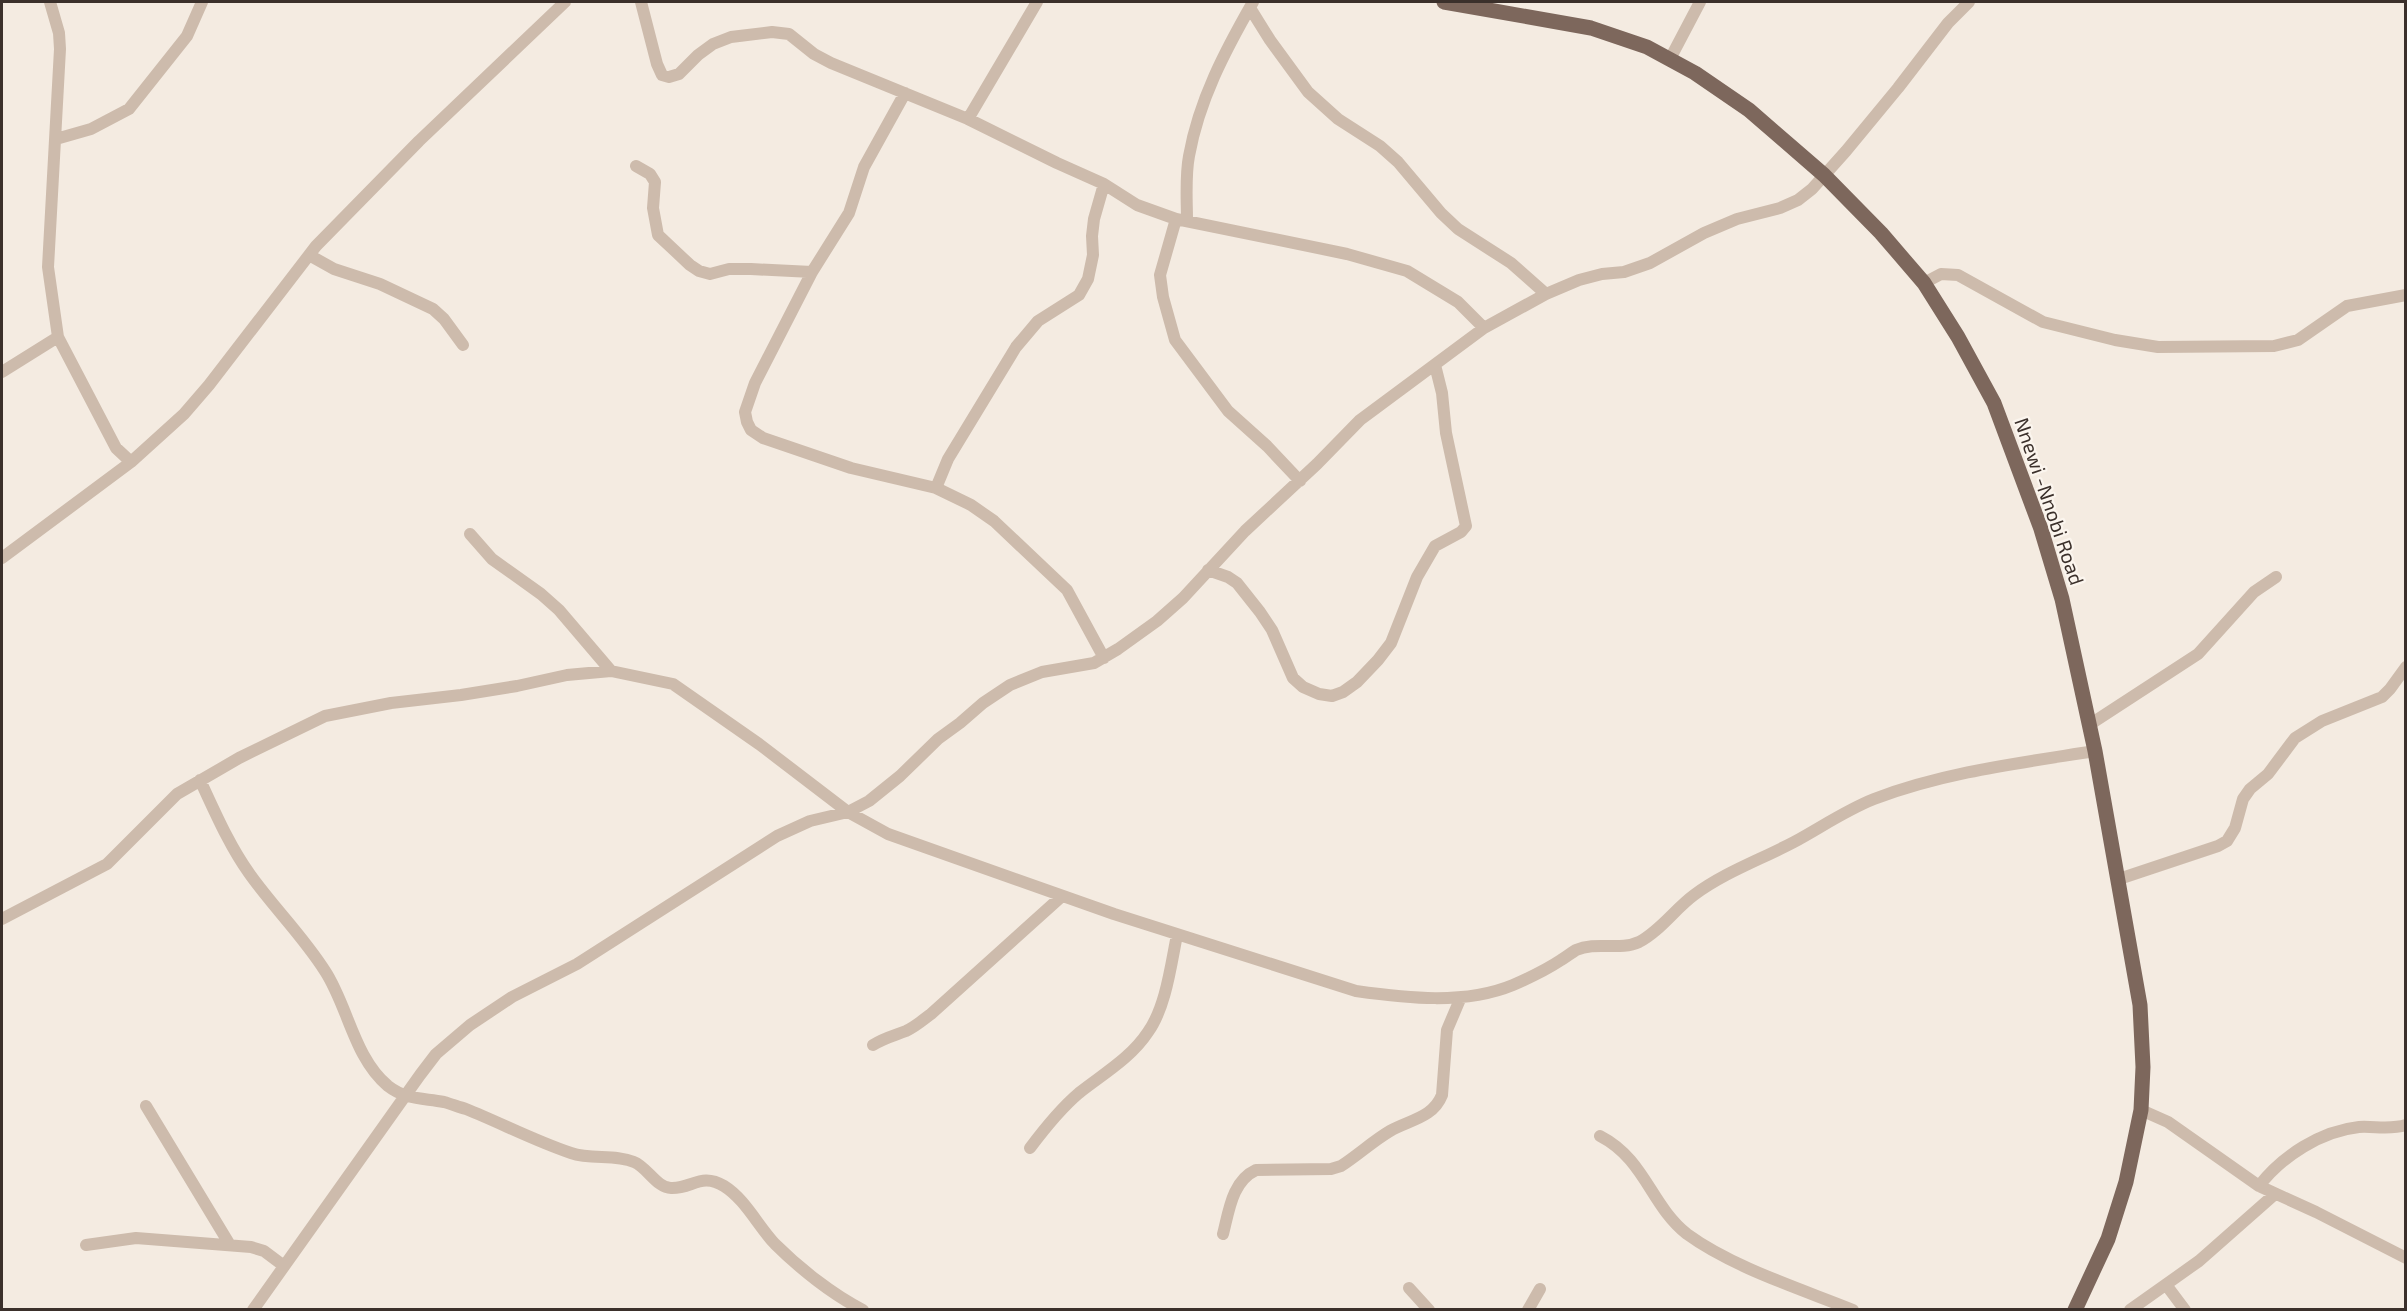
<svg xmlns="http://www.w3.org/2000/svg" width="2407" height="1311" font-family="'Exo 2',sans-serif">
  <rect width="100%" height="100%" fill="#f4ebe1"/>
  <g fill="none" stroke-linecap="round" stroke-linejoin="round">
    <!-- minor -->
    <path stroke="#cdbbac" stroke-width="12" d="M50 2 59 33 60 49 48 267 58 337 116 448 131 462
      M641 2 657 64 662 75 669 77 679 74 698 55 713 44 731 37 772 32 789 34 814 54 831 63 968 119 1057 163 1104 184 1137 205 1176 219 1347 254 1407 271 1458 302 1484 328
      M1250 8 1270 40 1308 92 1338 119 1380 146 1398 162 1441 213 1458 229 1511 263 1546 294
      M1670 59 1700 2
      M905 93 864 167 849 213 812 272 755 383 745 412 747 422 751 430 763 438 851 468 936 488 971 505 994 521 1067 590 1104 658
      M968 119 1037 2
      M56 139 91 129 129 109 187 36 202 2
      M636 166 650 174 655 182 653 208 658 235 690 265 699 271 710 274 729 269H751L812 272
      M1176 219 1160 275 1163 297 1175 340 1228 411 1267 446 1300 481
      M1187 221C1187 200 1185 177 1189 156 1199 100 1225 51 1253 2
      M309 255 334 269 380 284 433 309 444 319 463 345
      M1924 283 1941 274 1958 275 2043 322 2115 340 2158 347 2274 346 2298 340 2347 306 2406 295
      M2 372 58 337
      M936 488 948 459 1016 347 1038 321 1079 295 1088 279 1093 255 1092 236 1094 219 1104 184
      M470 534 492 559 541 594 559 610 611 671
      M2 558 131 462 184 414 209 385 316 246 419 141 565 2
      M1208 570 1228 577 1237 583 1260 612 1272 630 1293 678 1303 687 1319 694 1332 696 1343 692 1357 682 1378 660 1391 643 1417 577 1435 546 1461 532 1466 526 1446 433 1442 393 1435 365
      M2089 725 2198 654 2254 592 2276 577
      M200 780C215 812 229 845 249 873 273 907 303 936 325 971 348 1006 354 1058 388 1086 406 1100 423 1098 444 1102 451 1104 459 1107 466 1109 501 1123 535 1141 571 1153 591 1160 615 1154 634 1162 647 1167 657 1188 671 1188 692 1189 701 1172 724 1186 745 1199 758 1226 775 1244 799 1268 833 1295 863 1310
      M2119 879 2218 846 2227 841 2235 828 2243 799 2250 789 2268 774 2295 738 2322 721 2382 697 2390 689 2406 667
      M2 919 107 864 177 794 239 758 325 716 391 703 461 695 517 686 567 675 611 671 673 684 759 744 848 812 888 834 1114 914 1356 991C1406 998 1465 1005 1513 985 1529 978 1546 970 1561 960 1566 957 1571 953 1576 950 1596 941 1620 951 1639 942 1660 931 1675 909 1694 895 1725 872 1760 860 1794 842 1820 828 1846 810 1874 799 1945 772 2020 763 2095 751
      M873 1045C884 1038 893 1036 906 1031 915 1027 923 1020 931 1014L1062 896
      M146 1106 230 1245
      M2141 1110 2168 1122 2259 1186 2316 1212 2406 1258
      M1600 1136C1645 1159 1651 1206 1687 1234 1732 1267 1801 1289 1853 1310
      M1030 1148C1045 1128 1060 1109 1079 1093 1103 1074 1131 1058 1148 1032 1166 1007 1171 964 1177 935
      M2259 1186C2282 1156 2321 1131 2359 1127 2374 1126 2391 1130 2406 1125
      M1223 1234C1229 1211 1232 1181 1256 1170L1331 1169 1341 1166C1358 1155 1373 1141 1390 1131 1409 1120 1433 1118 1442 1095L1447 1030 1461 997
      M86 1245 136 1238 251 1247 264 1251 284 1266
      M2167 1286 2185 1310
      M1409 1288 1429 1310
      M253 1310 420 1075 436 1054 470 1025 512 997 577 964 777 836 810 821 848 812 869 801 900 776 938 739 960 723 983 703 1010 685 1042 672 1094 663 1118 649 1157 621 1183 598 1245 531 1317 464 1360 420 1484 328 1546 294 1579 280 1602 274 1624 272 1650 263 1704 233 1737 219 1780 208 1798 200 1812 189 1846 151 1898 88 1948 23 1969 2
      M1528 1310 1540 1289
      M2130 1310 2199 1261 2275 1194"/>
    <!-- major -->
    <path stroke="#7d675c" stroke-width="15" d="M1444 2 1591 28 1647 47 1695 73 1749 110 1824 175 1881 233 1924 283 1958 337 1994 403 2041 529 2062 599 2095 751 2140 1005 2143 1067 2141 1110 2126 1182 2108 1239 2075 1310"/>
  </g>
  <g text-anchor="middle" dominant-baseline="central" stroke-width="4.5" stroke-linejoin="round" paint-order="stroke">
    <!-- street labels -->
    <g font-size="20" fill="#3b302b" stroke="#fbf5ee">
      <text transform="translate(2050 501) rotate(71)">Nnewi -Nnobi Road</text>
    </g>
  </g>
  <!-- border -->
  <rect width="2407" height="1311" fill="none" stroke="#3b302b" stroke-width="6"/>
</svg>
